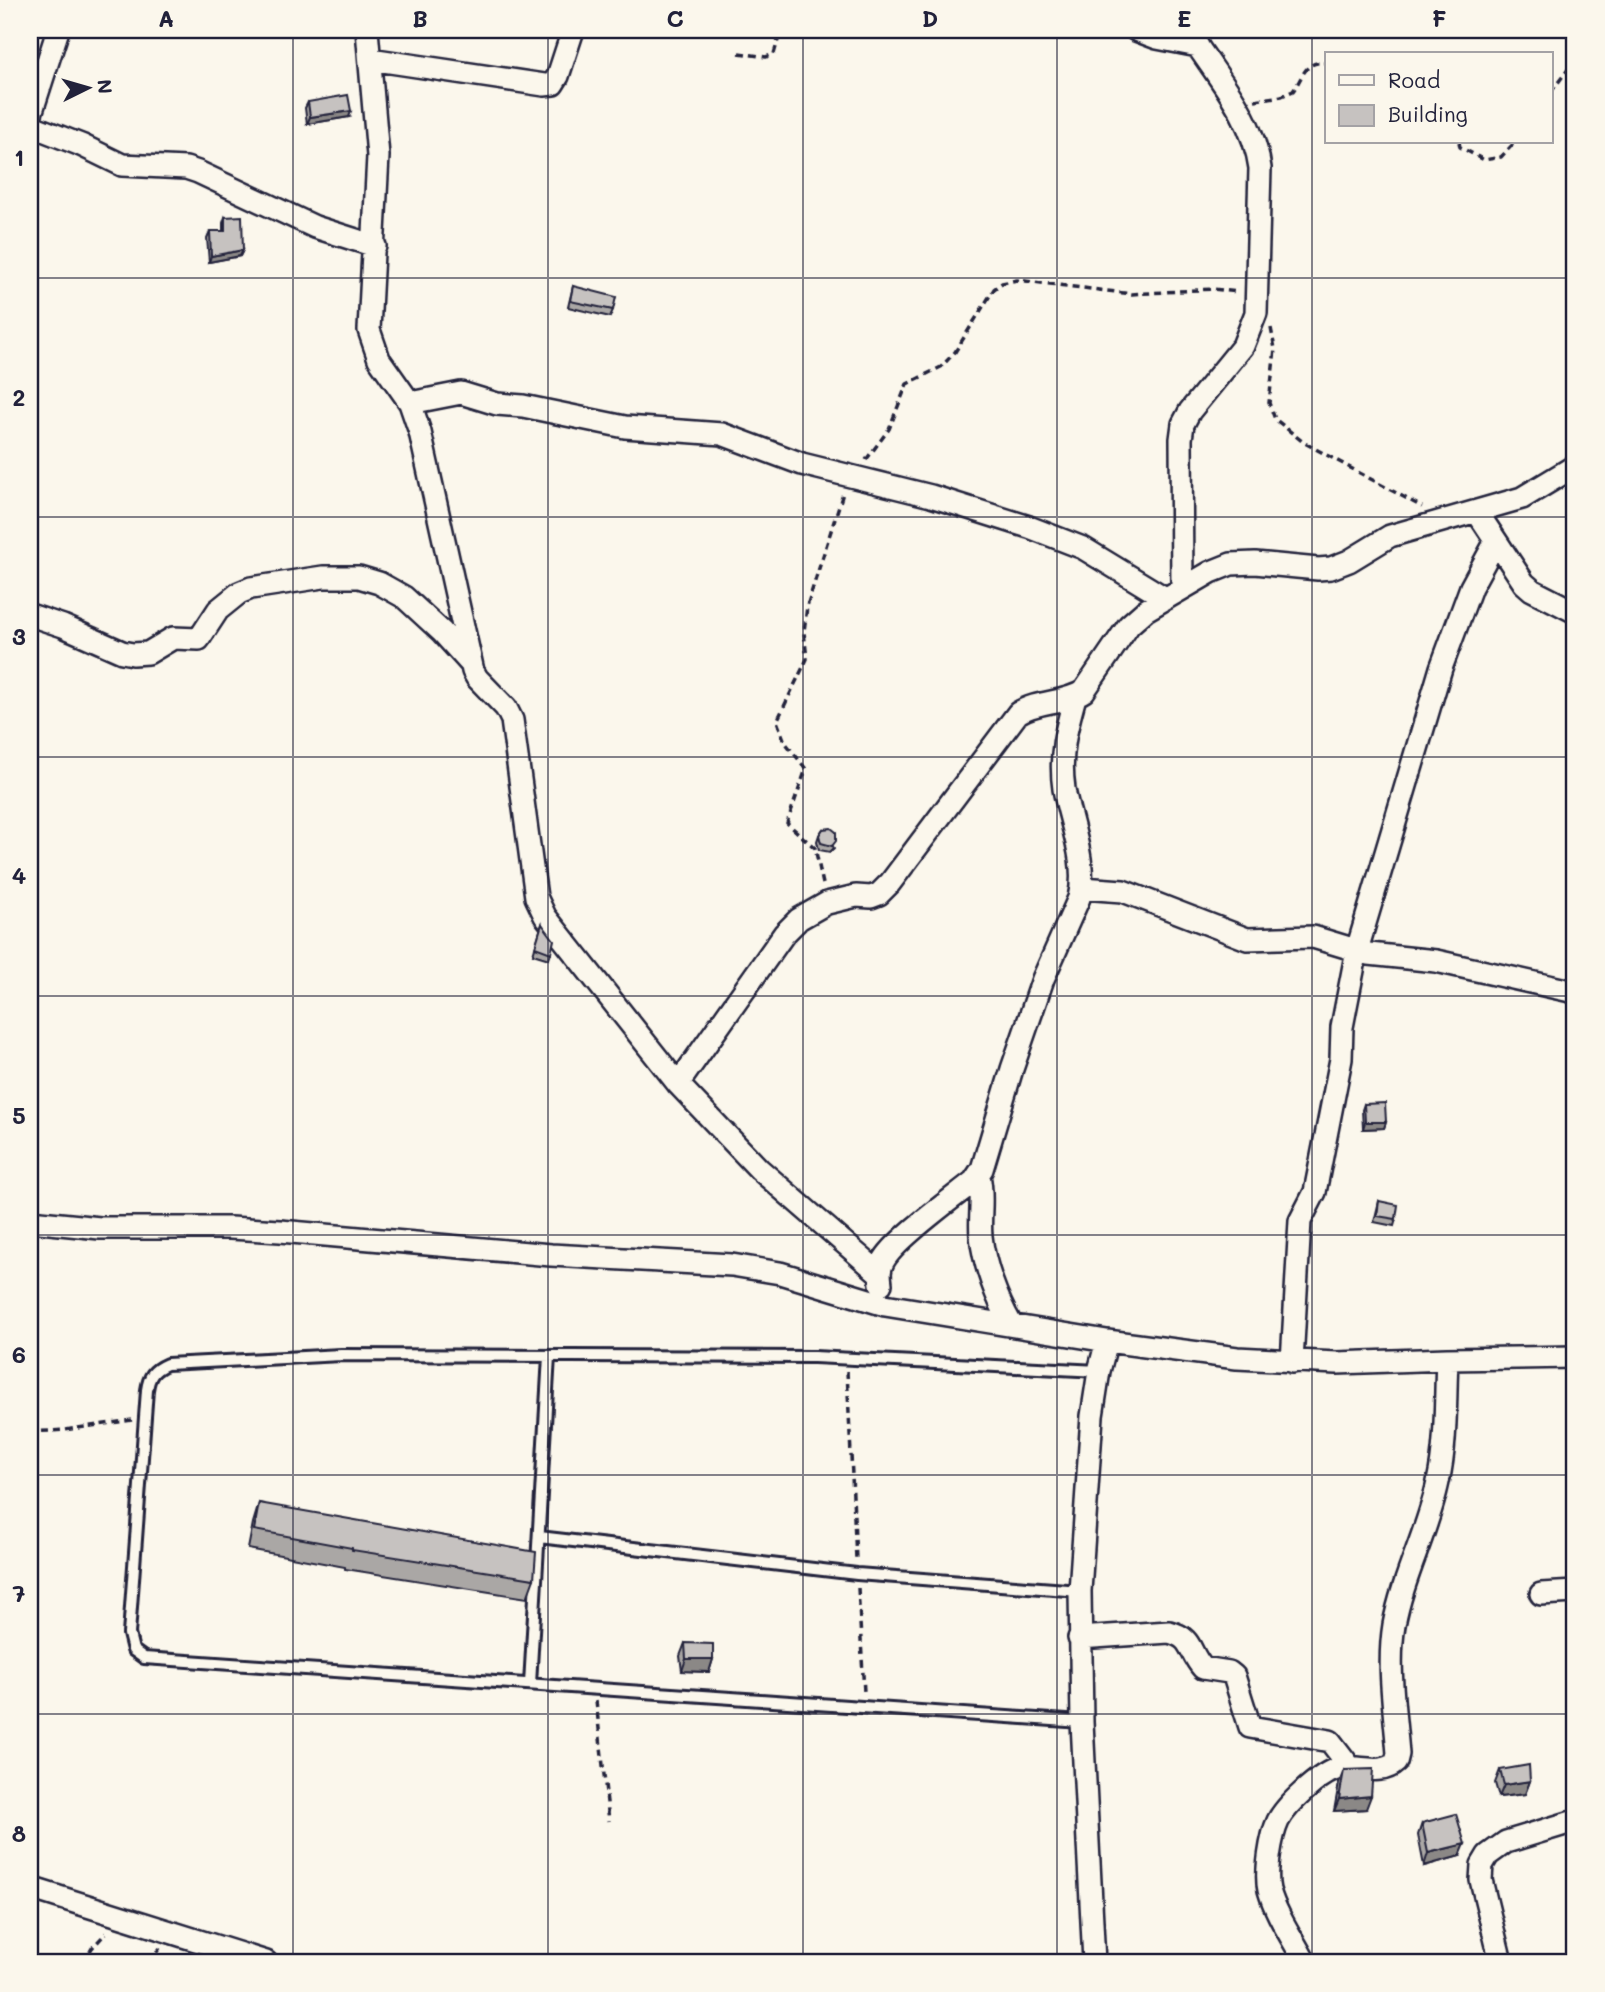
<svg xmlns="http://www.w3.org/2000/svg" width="1605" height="1992" font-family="Mali,sans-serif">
  <rect width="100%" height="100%" fill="#fbf7ec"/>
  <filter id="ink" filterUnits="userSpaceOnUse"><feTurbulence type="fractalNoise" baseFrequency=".0143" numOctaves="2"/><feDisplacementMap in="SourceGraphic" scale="14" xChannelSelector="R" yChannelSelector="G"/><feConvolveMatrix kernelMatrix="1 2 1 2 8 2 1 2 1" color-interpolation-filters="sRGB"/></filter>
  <g filter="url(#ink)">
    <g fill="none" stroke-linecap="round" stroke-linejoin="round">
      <!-- lane casing -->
      <g stroke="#22223b" stroke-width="16">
        <path id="lane" d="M539 1537 857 1574 1080 1591
          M530 1684 549 1356
          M1082 1722 144 1658 133 1650 129 1634 147 1390C149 1376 153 1370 167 1364L341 1355 814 1357 1099 1371"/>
      </g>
      <!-- street casing -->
      <g stroke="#22223b" stroke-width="26">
        <path id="street" d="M367 30 378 156 369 330 379 359 410 403 420 432 473 671 477 678 506 708 512 720 536 897 545 916 678 1084 759 1169 879 1273
          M1136 30 1157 38 1198 46
          M370 59 544 85 553 84 558 76 573 30
          M30 117 58 30
          M30 125 81 145 122 165 186 168 198 172 315 227 375 246
          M410 403 461 393 497 404 523 406 625 427 722 434 802 464 931 496 1029 527 1083 548 1165 598
          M1477 512 1524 583 1532 590 1575 612
          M1182 587 1181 439 1183 424 1190 411 1243 346 1256 313 1260 168C1253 115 1215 75 1187 30
          M30 615 63 626 122 652 133 654 148 653 173 638 199 639 218 610 239 593 251 588 323 577H359L379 583 404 597 442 632 470 663
          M1082 888 1123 891 1247 939 1313 937 1369 954 1436 961 1575 992
          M678 1084 784 934 799 919 827 903 856 896 871 897 879 894 890 883 1018 713C1038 700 1064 704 1084 691L1129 625 1146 610 1211 572 1231 564 1255 563 1318 569 1331 568 1349 561 1390 536 1522 498 1575 466
          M979 1176C984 1196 979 1216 981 1236 984 1265 997 1299 1011 1324
          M30 1221 100 1228H230L280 1231 551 1255 732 1265 780 1273 885 1305 1107 1341 1237 1358 1337 1363 1447 1359 1575 1357
          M881 1284C880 1276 879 1270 883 1262 893 1241 953 1198 974 1181L982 1169 1012 1069 1043 979 1079 898C1088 863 1070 823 1064 789 1059 756 1066 729 1075 697
          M1292 1362 1300 1221 1315 1192 1341 1059 1342 1027 1357 950 1441 668 1471 587 1496 541
          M1541 1594 1575 1592
          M1079 1638 1169 1632C1194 1638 1188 1652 1203 1668L1229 1672 1234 1676 1250 1727 1330 1741 1350 1767
          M30 1888 266 1962
          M1094 1962 1082 1722 1080 1591 1092 1416 1099 1371 1107 1341
          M1305 1962C1293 1939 1276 1915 1269 1890 1265 1873 1271 1836 1278 1821 1286 1805 1318 1776 1334 1770 1354 1762 1379 1778 1396 1762L1398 1754C1395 1713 1387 1667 1394 1625 1403 1576 1428 1531 1438 1482 1447 1442 1445 1399 1447 1359
          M1501 1962 1481 1880 1482 1865 1488 1855 1506 1842 1575 1821"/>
      </g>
      <!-- path -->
      <path stroke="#22223b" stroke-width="3.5" stroke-dasharray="7 5" stroke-linecap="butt" d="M739 53 766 57 774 54 781 30
        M1551 92 1575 60
        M1255 100 1282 96 1293 91C1304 76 1304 60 1327 63
        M1459 142 1460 147 1484 160 1501 157 1515 142
        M1271 328 1275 349 1269 403 1275 419 1303 442 1422 507
        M866 460 889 429 907 384 941 367 955 352 994 289 1002 283 1017 280 1132 294 1213 289 1238 292
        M823 884 815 848 787 823 806 769 785 742 777 721 807 659 804 632 807 606 843 493
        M847 1371 856 1559
        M30 1432 65 1430 132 1420
        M858 1588 864 1692
        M596 1701 609 1821
        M84 1962 92 1948 106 1933
        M149 1962 160 1948"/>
      <!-- lane -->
      <use href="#lane" stroke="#fbf7ec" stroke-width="10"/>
      <!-- street -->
      <use href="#street" stroke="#fbf7ec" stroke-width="21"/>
    </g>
    <!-- wall -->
    <path fill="#aaa7a5" stroke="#22223b" stroke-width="2" d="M308 102 349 117 307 124 305 108Z
      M225 217 243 250 240 256 209 262 207 238 210 231H223V223Z
      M573 286 613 310 610 317 568 307Z
      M823 829 834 848 830 852 819 850 817 841 819 835Z
      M542 924 551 953 549 959 533 954Z
      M1364 1104 1386 1122 1384 1128 1363 1129 1362 1110Z
      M1379 1201 1396 1219 1394 1226 1374 1222Z
      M259 1503 534 1579 527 1598 345 1569V1567L248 1549 253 1523Z
      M685 1643 713 1659 709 1672 682 1671 680 1656Z
      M1344 1770 1366 1809 1334 1811 1339 1783Z
      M1500 1770 1530 1781 1525 1794 1499 1797 1495 1783Z
      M1422 1823 1460 1856 1424 1866 1418 1835Z"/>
    <!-- shaded-wall -->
    <path fill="#8b8886" stroke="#22223b" stroke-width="2" d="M351 111 349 117 307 124 310 117Z
      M243 250 240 256 209 262 211 256Z
      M1365 1122H1386L1384 1128 1363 1129Z
      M686 1659H713L709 1672 682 1671Z
      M1530 1781 1525 1794 1499 1797 1504 1785Z
      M1371 1796 1366 1809 1334 1811 1339 1799Z
      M1465 1844 1460 1856 1424 1866 1428 1853Z"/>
    <!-- building -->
    <path fill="#c6c2c0" stroke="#22223b" stroke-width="2" d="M348 95 351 111 310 117 308 102Z
      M242 216 243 250 211 256 210 231H225V217Z
      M573 286 616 297 613 310 570 301Z
      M831 828 836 832V841L832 846 821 843 819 835 823 829Z
      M542 924 554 940 551 953 535 947Z
      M1385 1103 1386 1122H1365L1364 1104Z
      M1379 1201 1398 1205 1396 1219 1377 1216Z
      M259 1503 536 1552 534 1579 352 1550V1548L254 1530Z
      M685 1643 713 1644V1659H686Z
      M1529 1765 1530 1781 1504 1785 1500 1770Z
      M1373 1769 1371 1796 1339 1799 1344 1770Z
      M1456 1814 1465 1844 1428 1853 1422 1823Z"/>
  </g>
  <!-- grid -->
  <path fill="none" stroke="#22223b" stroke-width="2" stroke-opacity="0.55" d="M293 30V1962M548 30V1962M803 30V1962M1057 30V1962M1312 30V1962M30 278H1575M30 517H1575M30 757H1575M30 996H1575M30 1235H1575M30 1475H1575M30 1714H1575"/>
  <!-- margin -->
  <rect width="1605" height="1992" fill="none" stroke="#fbf7ec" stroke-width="77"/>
  <!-- legend -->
  <rect x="1325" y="52" width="228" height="91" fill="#fbf7ec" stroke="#a4a2a5" stroke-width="2"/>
  <rect x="1339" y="75" width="35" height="10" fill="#fbf7ec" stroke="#a4a2a5" stroke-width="2"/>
  <text x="1388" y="88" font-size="21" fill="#22223b">Road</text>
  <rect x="1339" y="105" width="35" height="21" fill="#c6c2c0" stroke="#a4a2a5" stroke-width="2"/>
  <text x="1388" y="122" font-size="21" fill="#22223b">Building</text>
  <!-- north arrow -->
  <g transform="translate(88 88) rotate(85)" stroke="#fbf7ec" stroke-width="5" paint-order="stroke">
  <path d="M0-5L12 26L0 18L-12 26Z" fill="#22223b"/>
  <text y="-10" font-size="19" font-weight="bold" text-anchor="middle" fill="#22223b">N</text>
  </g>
  <rect x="38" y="38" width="1528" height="1916" fill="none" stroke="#22223b" stroke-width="2.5"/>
  <g font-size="23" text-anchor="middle" font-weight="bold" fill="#22223b">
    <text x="166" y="27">A</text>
    <text x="420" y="27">B</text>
    <text x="675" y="27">C</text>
    <text x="930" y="27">D</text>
    <text x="1184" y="27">E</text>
    <text x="1439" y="27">F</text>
    <text x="19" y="166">1</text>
    <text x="19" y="406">2</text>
    <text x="19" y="645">3</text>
    <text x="19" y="884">4</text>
    <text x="19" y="1124">5</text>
    <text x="19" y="1363">6</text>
    <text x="19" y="1602">7</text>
    <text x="19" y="1842">8</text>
  </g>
</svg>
